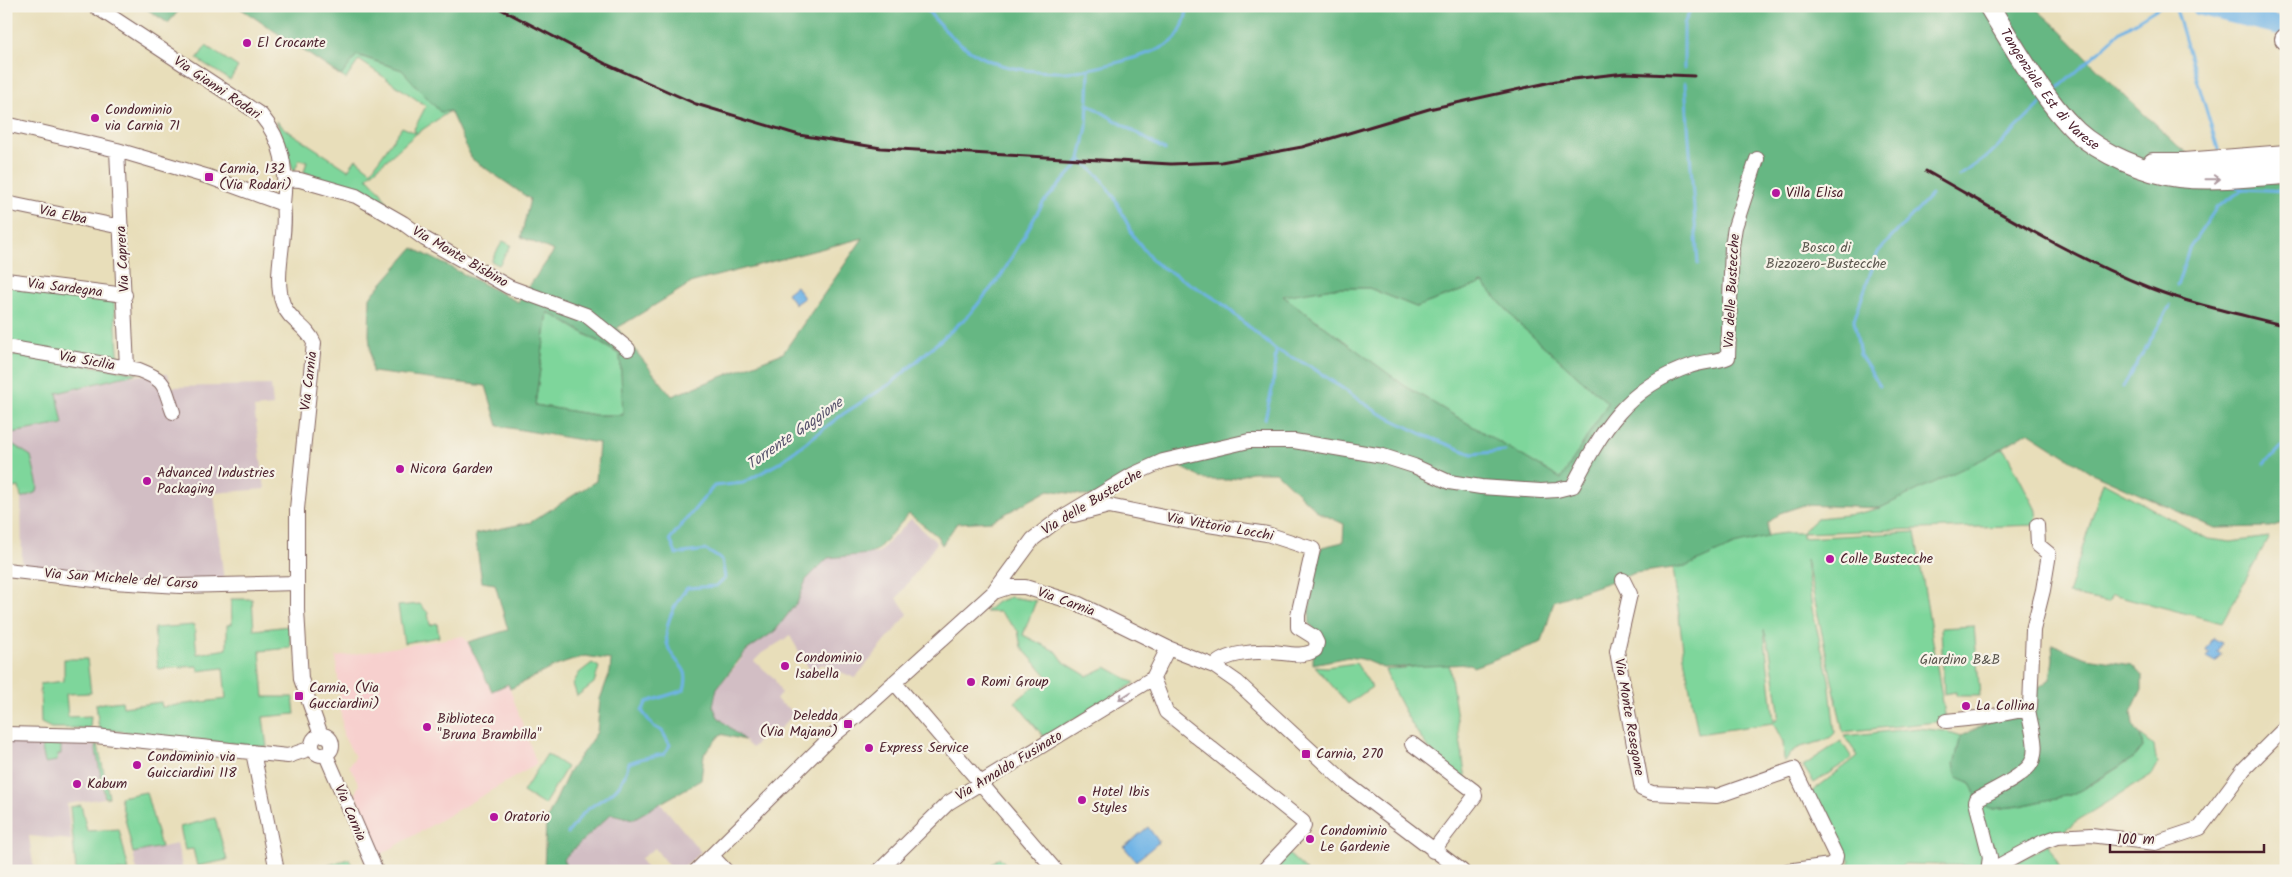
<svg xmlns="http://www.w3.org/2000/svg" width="2292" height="877" font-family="Kalam,sans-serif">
  <rect width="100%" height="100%" fill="#f7f3e8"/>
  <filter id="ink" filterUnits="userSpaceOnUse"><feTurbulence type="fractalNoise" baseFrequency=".02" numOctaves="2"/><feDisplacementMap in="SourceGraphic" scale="10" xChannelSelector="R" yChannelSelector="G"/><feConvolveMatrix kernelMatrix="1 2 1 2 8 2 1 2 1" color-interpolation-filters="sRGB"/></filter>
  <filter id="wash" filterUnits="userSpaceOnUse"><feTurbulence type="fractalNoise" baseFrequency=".0096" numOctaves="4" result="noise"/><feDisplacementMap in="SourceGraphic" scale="20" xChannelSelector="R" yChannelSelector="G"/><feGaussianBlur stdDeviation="1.12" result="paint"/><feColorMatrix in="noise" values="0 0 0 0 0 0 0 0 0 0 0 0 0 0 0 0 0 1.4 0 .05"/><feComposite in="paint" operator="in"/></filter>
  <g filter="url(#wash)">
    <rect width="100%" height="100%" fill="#e8deba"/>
    <!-- built -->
    <path fill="#f7d0ce" d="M463 636 468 642 491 691 508 684 537 764 380 855 357 813 361 805 355 794 359 784 349 766 355 757 343 735 336 657Z"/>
    <!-- industrial -->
    <path fill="#d2bec4" d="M154 374H168L171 387 271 385 273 406 254 408 265 489 214 493 224 582 155 587 22 567 21 498 33 494 6 442V434L62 424 56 393 128 376Z
      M911 519 937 543 897 598 908 614 855 678 822 664 811 672 790 636 762 653 754 661 774 678 781 693 776 700 795 713 779 730 773 726 752 748 718 717 713 706 717 688 739 662 746 651 775 631 798 601 806 580 828 558 878 553Z
      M6 741 95 745 104 798 67 804 71 840 29 836 34 871H6Z
      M658 800 701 852 679 871H672L655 848 640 859 649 871H568L563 859 611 814 633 819Z
      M177 844 183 871H137L133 853Z"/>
    <!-- green -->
    <path fill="#7ed69b" stroke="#647a63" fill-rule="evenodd" d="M206 46 238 67 230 80 197 59Z
      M356 55 402 70 422 89 450 111 416 134 367 177 381 192 391 209 365 193 304 172 307 161 299 160 294 172 276 120 285 129 348 170 356 159 371 171 402 127 416 133 414 129 426 106 359 60 346 79 341 76Z
      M503 241 511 245 499 265 491 261Z
      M1483 283 1520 325 1608 403 1561 479 1405 386 1282 295 1333 288H1369L1416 307Z
      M6 286 114 302 119 364 6 343Z
      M548 312 620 355 624 415H595L535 405Z
      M6 353 138 373 57 393 63 424 6 434Z
      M6 442H9L31 456 38 486 37 492 21 498 19 487 6 489Z
      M2004 448 2036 510 2037 525 1802 533V538L1915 532 1946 721 1843 732 1806 559 1812 609 1829 679 1835 733C1826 745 1804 742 1792 752 1789 754 1787 759 1784 762L1783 742 1773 723 1698 734 1684 657 1673 567C1713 552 1758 531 1801 533L1818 518 1856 514 1880 508ZM1764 630 1770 651 1779 711V718L1774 722Z
      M2103 482 2208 539 2231 542 2269 537 2222 623 2112 594 2108 602 2068 594Z
      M1010 597 1036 601 1023 635 1057 652 1064 662 1087 676 1106 667 1135 683 1044 737 1015 702 1047 676 1021 647 1018 631 1000 612H985L997 602Z
      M231 599H252L254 630 289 626 291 648 260 651 264 697H293L295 714 263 717 267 747 99 729 96 704 122 701 123 707 161 702 162 707 226 699 223 668 198 671 197 666 158 669 154 628 194 625 197 654 227 649V625L232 624Z
      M420 604 428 613 430 625 437 623 439 637 404 643 398 606Z
      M1974 626 1980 696H1956V692L1944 694 1941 628Z
      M64 659H87L91 693 66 694 68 717 91 716 90 728H51L41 723 40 684 64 681Z
      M592 663 599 667 594 683 577 696 573 684 579 673Z
      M1356 663 1372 687 1348 704 1315 666 1326 667Z
      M1449 663 1466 780C1458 774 1449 768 1441 761 1418 741 1396 698 1385 670Z
      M1918 728 1945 731 1961 736 1957 752 1969 782 1993 809 2020 806 2070 795 2092 784 2135 757 2143 747 2140 735 2154 746 2157 764 2151 775 2075 822 2065 830 1983 866 1905 864 1895 871H1848L1850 861 1846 855 1837 849 1810 793 1858 756 1844 736Z
      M1841 741 1852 758 1814 783 1803 766Z
      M41 744 61 745V754H58L57 761 45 763Z
      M95 745H98L109 797 105 798Z
      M547 754 567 767 544 805 523 792Z
      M146 792 161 847 133 853 120 797Z
      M81 805 87 831 119 829 129 871H76L70 807Z
      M215 818 227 860 197 866 193 849 185 850 180 827Z
      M2048 844 2062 871H2003Z
      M1285 851 1307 871H1267Z
      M999 857 1013 871H985Z
      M349 859 355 871H306Z"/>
    <!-- forest -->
    <path fill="#66b783" stroke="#586b57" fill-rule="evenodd" d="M142 6H183L168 23Z
      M237 6H2033L2059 29 2111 83 2178 146 2204 166 2286 186V522L2270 527 2215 528 2092 473 2028 432 1987 457 1880 508 1804 505 1780 513 1768 523 1767 537 1734 545 1687 566 1635 573 1554 601 1542 642 1473 667 1470 664 1383 668 1362 659 1348 657 1313 664 1314 629 1310 624 1309 611 1314 583 1315 561 1322 547 1343 542 1344 524 1318 512 1276 472H1251L1228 480H1206L1177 465 1154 469 1120 487 1113 500 1049 490 992 521 957 523 942 545 937 536 909 514 877 550 868 554 828 558 806 580 798 601 775 631 746 651 717 688 713 706 718 717 744 740 721 734 704 754 701 780 633 819 611 814 563 859 568 871H544L546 821 569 772 597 732 600 699 610 672 611 660 585 656 553 667 510 689 508 684 492 691 468 642 508 630 495 584 482 582 475 534 531 522 596 481 599 443 498 426 486 386 372 372 369 334 370 297 413 248 518 302 554 251 521 237 530 199 472 159 450 111 440 112 402 70 357 55 341 76ZM863 238 783 353 672 396 617 328 693 282ZM1483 283 1520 325 1608 403 1561 479 1405 386 1283 296 1333 288H1369L1416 307ZM548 312 620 354 623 415H595L535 405Z
      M2052 644 2086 658 2132 665 2142 676V689L2131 712 2133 724 2140 735 2143 747 2135 757 2081 790 2070 795 2020 806 1993 809 1981 804 1969 782 1957 777 1954 764 1961 736 2000 717 2050 679 2053 659Z"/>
    <!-- water -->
    <path fill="#70b4e6" stroke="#5d6a88" d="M796 286 804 298 795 304 787 293Z
      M2213 638 2222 643 2217 652 2221 654 2216 663 2207 658 2210 653 2206 651Z
      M1148 827 1159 842 1136 861 1124 847Z"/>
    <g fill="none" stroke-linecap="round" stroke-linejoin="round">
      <!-- stream -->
      <path stroke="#70b4e6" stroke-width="3" d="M924 6C945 33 967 54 1001 65 1018 70 1042 72 1061 72 1084 72 1162 55 1176 38 1183 29 1186 17 1188 6
        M2175 6 2218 149
        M2274 6 2286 16
        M1684 68V24L1692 6
        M1089 69 1087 127 1080 159 1099 176 1114 197 1134 237 1155 263 1219 301 1276 350 1310 366 1377 412 1426 436 1472 454 1505 451
        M1685 83 1698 264
        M2053 93 2121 31 2161 6
        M1088 104 1165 150
        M1959 176 1987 157 2042 103
        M2234 186 2244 189 2286 191
        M2177 286 2189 249 2217 207 2244 189
        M1880 386 1860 355 1854 320 1878 252 1931 195
        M2123 387 2170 306
        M1265 419 1273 385 1276 350
        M2265 464 2286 441
        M568 833C574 826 580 815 588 809 611 792 620 794 629 763L640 759 664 754 670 745 662 731 653 726 642 711 647 702 684 690C691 666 677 667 669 649 660 628 675 604 687 588L716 586 725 578 722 560 706 550 676 554 670 539 714 486 743 483 779 463 843 414 893 382 969 315 1001 276 1043 203 1076 167 1080 159"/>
      <!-- river -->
      <path stroke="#70b4e6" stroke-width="19" d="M2200 6 2286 27"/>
    </g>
  </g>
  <g filter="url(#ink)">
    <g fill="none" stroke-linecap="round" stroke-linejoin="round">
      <!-- minor casing -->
      <g stroke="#81625d" stroke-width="16">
        <path id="minor" d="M95 6 261 115C283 141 287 170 283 204
          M6 124 117 150 209 177 283 204C288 235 272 275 283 304 289 321 307 326 314 343L297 509V610L301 679 321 735
          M117 150 127 368
          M286 179 300 180 356 196 403 223 425 239 509 287 586 315 628 349
          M6 203 121 227
          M6 280 125 295
          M6 347 139 370C167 381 163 384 173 412
          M1074 515 1109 506 1189 522 1267 534 1313 549 1298 615V627L1314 637 1317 643 1315 650C1302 658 1287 653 1273 652 1255 651 1225 653 1214 666
          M6 570 113 582 180 586 297 583
          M1623 580 1630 594 1617 651 1642 789 1652 793 1717 796 1794 769 1836 856 1835 861 1830 865 1787 871
          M994 592 1033 539 1059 519 1132 475 1163 461 1249 441H1294L1383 456 1414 466 1449 482 1481 487 1541 491 1557 490 1573 486C1602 430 1627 387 1690 366 1703 361 1716 362 1728 357L1732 246 1735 227 1757 159
          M1153 678 1166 712 1303 822 1304 826 1302 830 1263 871
          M894 682 1056 871
          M1946 721 1987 717 2028 709 2030 707 2033 630 2043 590 2049 554 2038 545 2037 525
          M6 734 95 736 288 756 312 748
          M312 745a10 10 0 1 1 20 0a10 10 0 1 1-20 0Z
          M1412 744 1474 791 1475 796 1433 851
          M253 752 277 871
          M326 755 376 871
          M712 856 726 871
          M696 871 829 739 857 716 994 592 1009 587H1025L1079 604 1168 648 1214 666 1237 682 1347 784 1462 871
          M879 871 948 803 1153 678 1168 648
          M1988 871 1990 857 1976 802 1977 799C1991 791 2029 775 2033 759 2038 745 2030 724 2028 709
          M1989 871 2043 842 2057 837 2091 835 2155 843 2200 828 2244 769 2286 727"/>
      </g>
      <!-- highway casing -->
      <g stroke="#81625d" stroke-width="22">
        <g id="highway">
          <path id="s1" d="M1989 6C2012 44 2045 101 2076 131 2101 154 2146 173 2179 177 2215 181 2250 176 2286 174"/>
          <path d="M2285 39H2286"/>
          <path d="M2153 163H2184L2286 155"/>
        </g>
      </g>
      <!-- minor -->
      <use href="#minor" stroke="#fff" stroke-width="14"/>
      <!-- highway -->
      <use href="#highway" stroke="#fff" stroke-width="20"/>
      <!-- rail -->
      <path stroke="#4a1f2b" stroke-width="3" d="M495 6 606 64 696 104 799 135 881 148 1171 164 1221 162 1302 147 1429 109 1556 81 1625 73 1694 76
        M1926 171C1999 212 2072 257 2150 288 2193 305 2240 314 2286 326"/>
    </g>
    <!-- one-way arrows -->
    <defs><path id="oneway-shaft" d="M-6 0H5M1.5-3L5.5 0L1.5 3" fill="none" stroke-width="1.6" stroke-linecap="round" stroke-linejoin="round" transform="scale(1.25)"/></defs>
    <g stroke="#ae9aa0">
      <use href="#oneway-shaft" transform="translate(2213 179) rotate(-1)"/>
      <use href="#oneway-shaft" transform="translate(1125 696) rotate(147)"/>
    </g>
  </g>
  <!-- markers -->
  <g fill="#b5179e" stroke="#f7f3e8" stroke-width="2">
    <circle cx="247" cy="43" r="5"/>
    <circle cx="95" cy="118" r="5"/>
    <rect x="204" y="172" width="10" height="10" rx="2.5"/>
    <circle cx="1776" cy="193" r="5"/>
    <circle cx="400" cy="469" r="5"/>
    <circle cx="147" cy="481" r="5"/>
    <circle cx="1830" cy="559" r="5"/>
    <circle cx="785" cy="666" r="5"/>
    <circle cx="971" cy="682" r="5"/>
    <rect x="294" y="691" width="10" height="10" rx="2.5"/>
    <circle cx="1966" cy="706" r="5"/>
    <rect x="843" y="719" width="10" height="10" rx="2.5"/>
    <circle cx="427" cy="727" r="5"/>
    <circle cx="869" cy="748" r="5"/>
    <rect x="1301" y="749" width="10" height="10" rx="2.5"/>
    <circle cx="137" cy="765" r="5"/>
    <circle cx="77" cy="784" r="5"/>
    <circle cx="1082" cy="800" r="5"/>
    <circle cx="494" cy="817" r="5"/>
    <circle cx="1310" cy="839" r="5"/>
  </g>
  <g text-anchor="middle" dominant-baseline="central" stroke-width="4.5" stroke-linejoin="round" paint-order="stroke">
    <!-- poi labels -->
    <g font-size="14" fill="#4a1f2b" stroke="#f7f3e8" text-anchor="start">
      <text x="257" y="43">El Crocante</text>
      <text x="105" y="110">Condominio<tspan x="105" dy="16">via Carnia 71</tspan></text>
      <text x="219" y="169">Carnia, 132<tspan x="219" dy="16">(Via Rodari)</tspan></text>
      <text x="1786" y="193">Villa Elisa</text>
      <text x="410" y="469">Nicora Garden</text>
      <text x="157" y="473">Advanced Industries<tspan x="157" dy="16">Packaging</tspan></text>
      <text x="1840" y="559">Colle Bustecche</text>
      <text x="795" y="658">Condominio<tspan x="795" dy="16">Isabella</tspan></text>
      <text x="981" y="682">Romi Group</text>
      <text x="309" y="688">Carnia, (Via<tspan x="309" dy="16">Gucciardini)</tspan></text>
      <text x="1976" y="706">La Collina</text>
      <text x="838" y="716" text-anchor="end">Deledda<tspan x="838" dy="16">(Via Majano)</tspan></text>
      <text x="437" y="719">Biblioteca<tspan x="437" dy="16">"Bruna Brambilla"</tspan></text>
      <text x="879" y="748">Express Service</text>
      <text x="1316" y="754">Carnia, 270</text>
      <text x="147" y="757">Condominio via<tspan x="147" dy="16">Guicciardini 118</tspan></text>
      <text x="87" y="784">Kabum</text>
      <text x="1092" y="792">Hotel Ibis<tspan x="1092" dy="16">Styles</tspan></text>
      <text x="504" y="817">Oratorio</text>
      <text x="1320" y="831">Condominio<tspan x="1320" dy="16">Le Gardenie</tspan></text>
    </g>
    <!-- street labels -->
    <g font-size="14" fill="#4a1f2b" stroke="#f7f3e8">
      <text stroke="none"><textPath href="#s1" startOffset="104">Tangenziale Est di Varese</textPath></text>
      <text transform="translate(217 88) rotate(34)">Via Gianni Rodari</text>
      <text transform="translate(63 215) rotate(12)">Via Elba</text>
      <text transform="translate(460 257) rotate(30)">Via Monte Bisbino</text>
      <text transform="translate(123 259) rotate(-93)">Via Caprera</text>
      <text transform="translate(65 288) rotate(7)">Via Sardegna</text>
      <text transform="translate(1732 291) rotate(-87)">Via delle Bustecche</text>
      <text transform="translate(87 361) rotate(10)">Via Sicilia</text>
      <text transform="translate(309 381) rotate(-83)">Via Carnia</text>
      <text transform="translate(1092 502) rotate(-31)">Via delle Bustecche</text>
      <text transform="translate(1220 527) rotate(10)">Via Vittorio Locchi</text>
      <text transform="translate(121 579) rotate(4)">Via San Michele del Carso</text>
      <text transform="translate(1066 602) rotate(20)">Via Carnia</text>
      <text transform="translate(1629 717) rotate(80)">Via Monte Resegone</text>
      <text transform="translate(1009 766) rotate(-31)">Via Arnaldo Fusinato</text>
      <text transform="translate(350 813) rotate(67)">Via Carnia</text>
    </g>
    <!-- park labels -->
    <g font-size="14" fill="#5a564d" stroke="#f7f3e8">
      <text x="1826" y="248">Bosco di<tspan x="1826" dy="16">Bizzozero-Bustecche</tspan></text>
      <text x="1960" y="660">Giardino B&amp;B</text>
    </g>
    <!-- water labels -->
    <g font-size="15" font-style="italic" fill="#57536c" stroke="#f7f3e8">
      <text transform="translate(795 434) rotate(-35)">Torrente Gaggione</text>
    </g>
  </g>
  <!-- margin -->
  <rect width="2292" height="877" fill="none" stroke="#f7f3e8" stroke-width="25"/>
  <!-- scale -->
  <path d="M2110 844v8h154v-8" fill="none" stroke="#4a1f2b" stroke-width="2.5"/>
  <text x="2117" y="844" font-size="15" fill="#4a1f2b" stroke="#f7f3e8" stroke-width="4" paint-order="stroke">100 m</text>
</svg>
